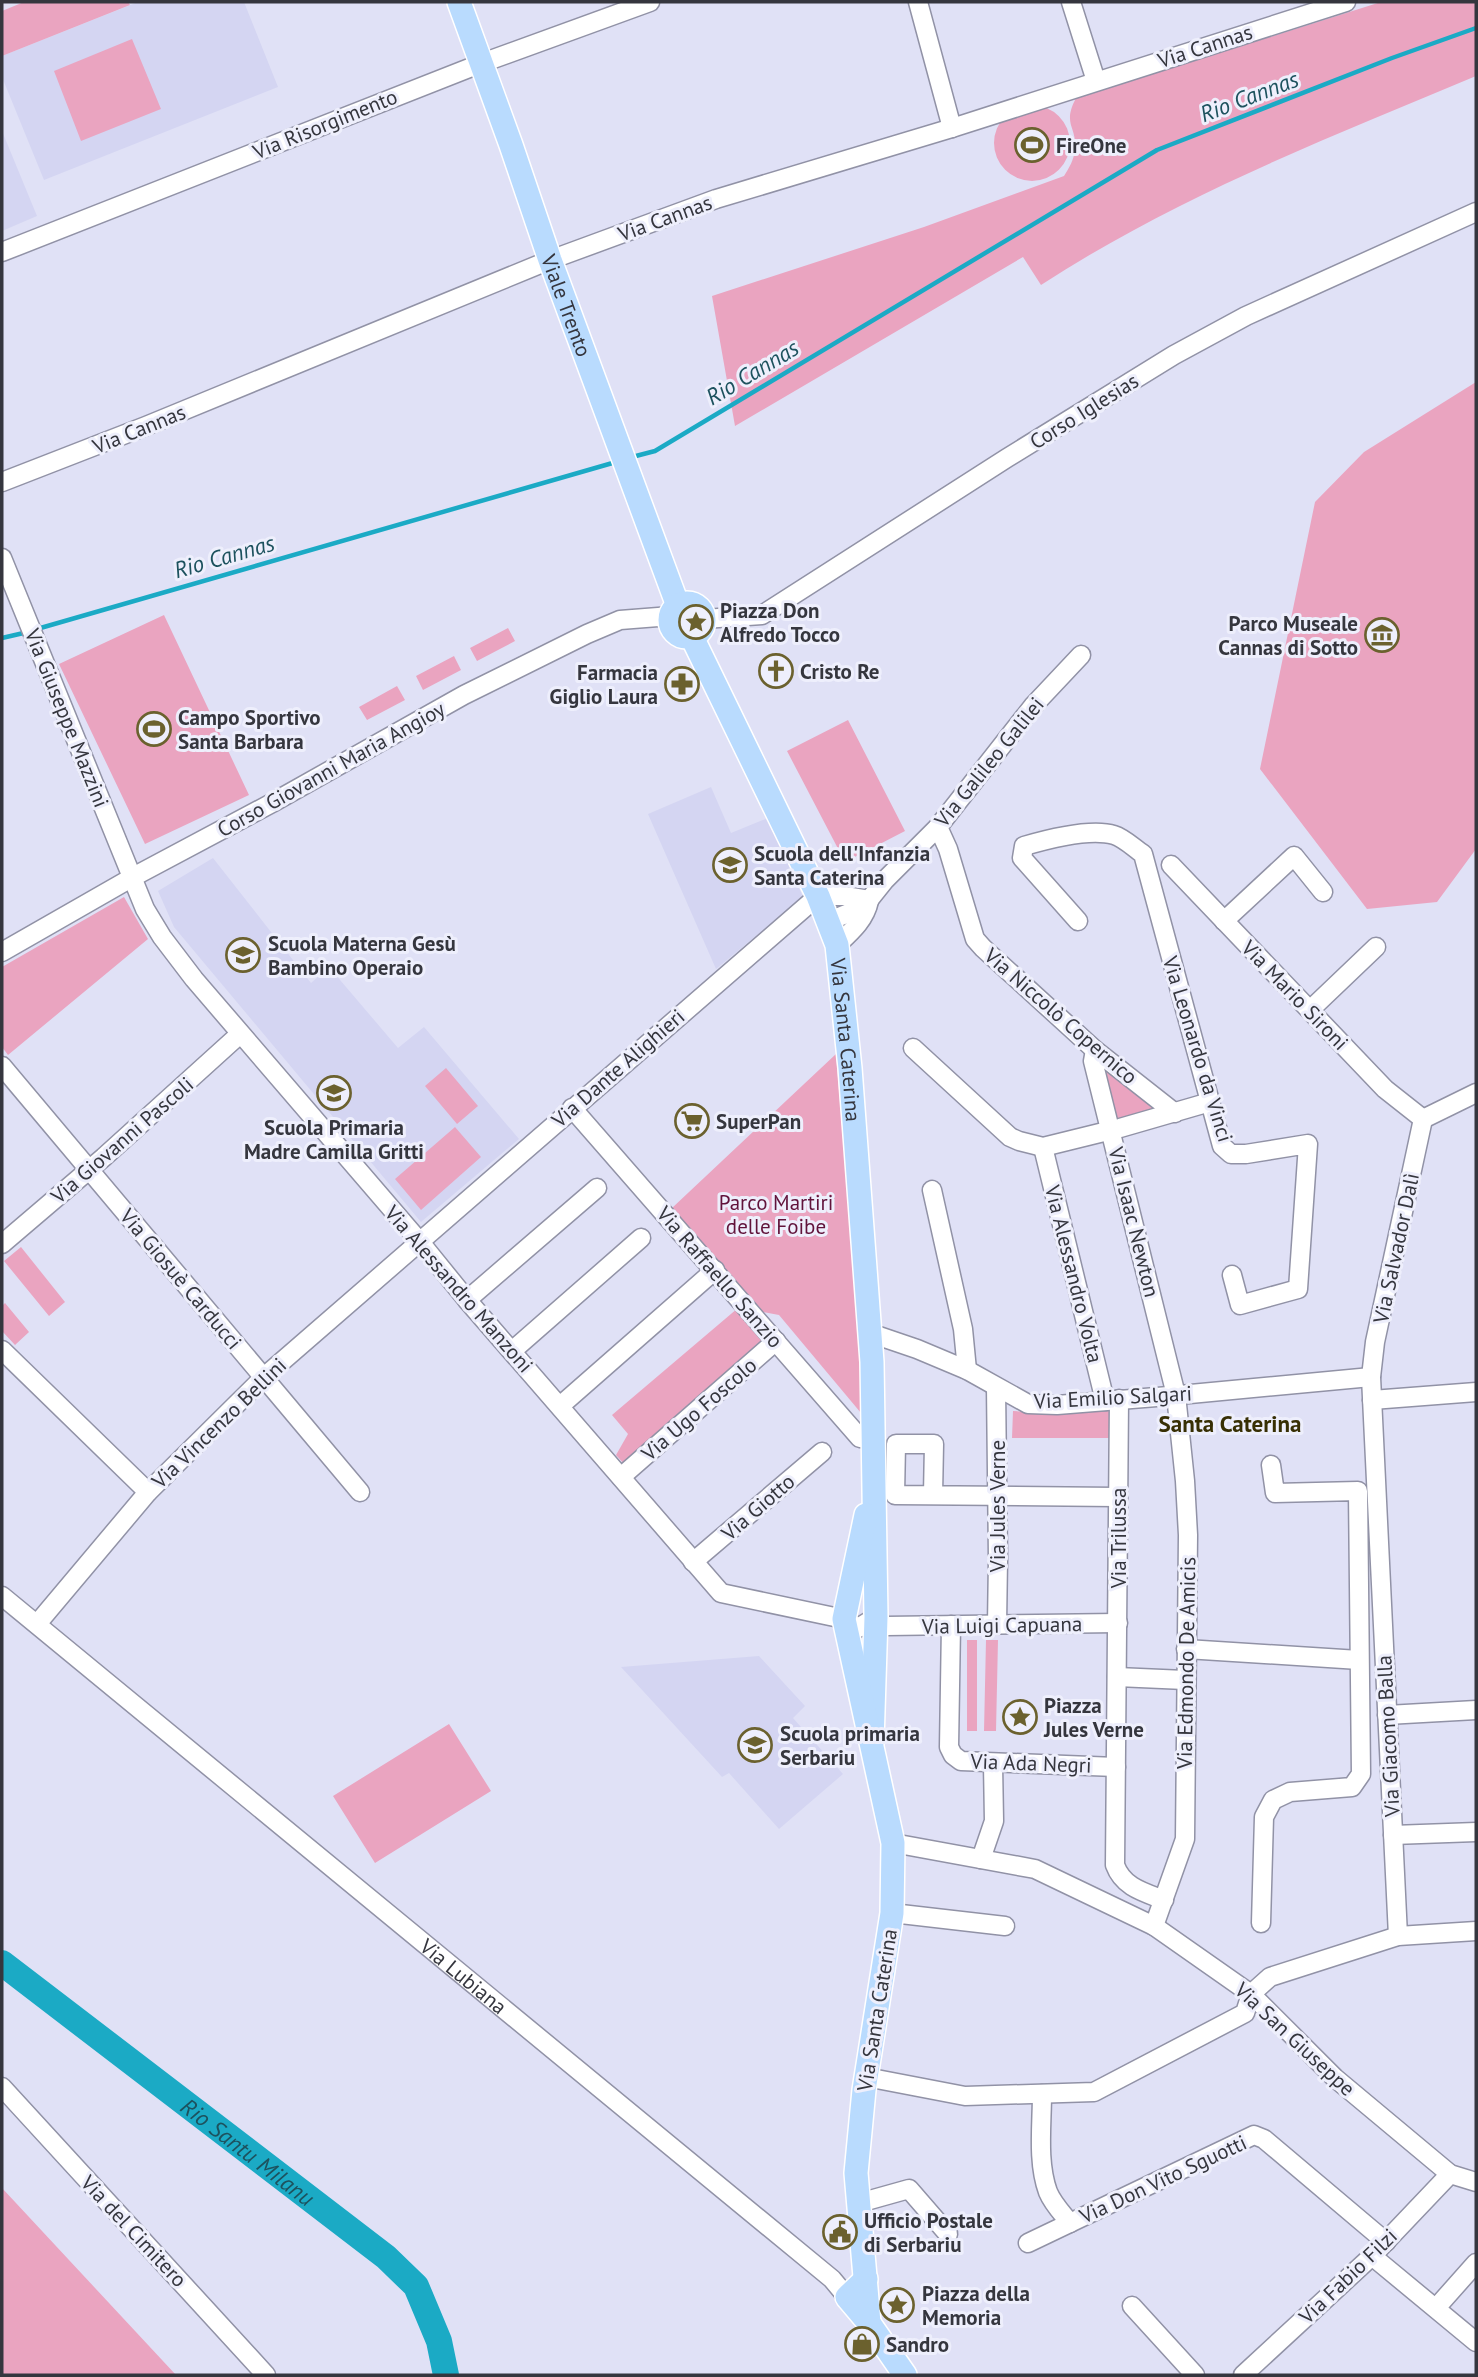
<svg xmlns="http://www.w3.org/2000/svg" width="1478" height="2377" font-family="'PT Sans',sans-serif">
  <rect width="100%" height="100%" fill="#e0e1f6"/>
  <!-- built -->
  <path fill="#d4d5f2" d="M138 2H244L278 87 44 180 2 77V56Z
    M2 131 37 216 2 231Z
    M711 787 731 833 768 818 803 897 716 969 648 814Z
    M213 858 311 983 329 967 398 1048 424 1027 519 1139 421 1222 174 927 158 891Z
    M759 1656 805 1706 793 1718 843 1774 779 1829 729 1773 722 1777 621 1667Z"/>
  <!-- green -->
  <path fill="#eaa4c0" d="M24 2H128L130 5 2 56V11Z
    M1381 2H1476V76C1328 138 1176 197 1041 285L1023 257 735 426 712 296 924 227 1064 176C1069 168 1074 160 1075 149 1077 126 1062 125 1076 98Z
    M132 39 161 109 81 141 54 71Z
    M994 143a38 38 0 1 1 76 0a38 38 0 1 1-76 0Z
    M1476 382V849L1437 902 1367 909 1260 769 1315 502 1364 452Z
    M164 615 249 795 145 844 59 664Z
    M508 628 515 641 477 661 470 648Z
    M454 656 461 670 423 690 416 676Z
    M397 686 405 700 367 720 359 707Z
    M848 720 905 831 845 862 787 751Z
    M124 897 148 939 8 1055 2 1047V967Z
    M836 1054 866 1419 779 1315 763 1312 672 1208Z
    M446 1068 478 1106 457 1124 425 1086Z
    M1104 1068 1157 1108 1117 1119Z
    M455 1127 481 1157 421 1210 395 1179Z
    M21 1247 65 1302 49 1316 4 1261Z
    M5 1303 29 1332 15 1345 2 1331V1306Z
    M738 1308 766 1340 624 1464 616 1455 628 1434 612 1415Z
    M1115 1409 1113 1438H1012L1013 1411 1056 1414Z
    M967 1640H977V1731H967Z
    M986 1640H998L996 1731H984Z
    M449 1724 491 1791 375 1863 333 1796Z
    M2 2188 176 2375H2Z"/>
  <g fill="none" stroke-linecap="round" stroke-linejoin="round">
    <!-- stream -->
    <path stroke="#1baac5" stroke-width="4.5" d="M632 457 655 451 1157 150 1392 58 1476 28
      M37 629 616 462
      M2 638 28 632"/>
    <!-- river -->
    <path stroke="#1baac5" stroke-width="26" id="s1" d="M2 1963 386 2257 416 2286 439 2341 446 2375"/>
    <!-- minor casing -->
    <g stroke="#9192a6" stroke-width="21">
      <g id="minor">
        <path d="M918 2 952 128"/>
        <path d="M1071 2 1096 81"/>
        <path d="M2 252 482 63 650 2"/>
        <path d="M2 482 146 426 550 260 716 199 952 128 1346 2"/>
        <path d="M2 558 145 909 162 937 194 979 420 1242 467 1300 721 1593 844 1619 858 1628 876 1617"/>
        <path d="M704 619 762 615 1007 458 1174 355 1246 316 1476 212"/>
        <path d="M938 827 948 849 975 939 983 948 1095 1050 1175 1113"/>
        <path d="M1171 865 1385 1089 1423 1119"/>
        <path d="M829 921 856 910 869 900 885 880 938 827 1033 706 1081 655"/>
        <path d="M1078 921 1022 858 1024 846C1048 839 1091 828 1114 835 1124 838 1134 848 1143 854L1222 1146 1231 1154H1246L1308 1144 1298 1289 1240 1305 1232 1275"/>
        <path d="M1224 921 1294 856 1323 892"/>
        <path d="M837 945C851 932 865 920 869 901"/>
        <path d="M2 952 133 877 272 803 464 695 587 634 620 620 671 616"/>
        <path d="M1310 1010 1376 947"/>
        <path d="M913 1048 1010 1137 1019 1141 1043 1147 1120 1128 1210 1102"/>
        <path d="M1095 1050 1093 1061 1176 1395 1185 1481 1188 1535 1185 1839 1154 1926"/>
        <path d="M2 1066 360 1492"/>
        <path d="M572 1108 860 1438 872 1439"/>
        <path d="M1423 1119 1476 1093"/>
        <path d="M1043 1147 1105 1401"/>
        <path d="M932 1190 963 1329 967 1370"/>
        <path d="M2 1244 104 1157 240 1034"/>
        <path d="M467 1300 597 1188"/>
        <path d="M870 1333 917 1349 967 1370 1028 1404 1057 1405 1169 1396 1371 1377"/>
        <path d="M2 1350 148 1492"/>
        <path d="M512 1351 641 1238"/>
        <path d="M996 1387 998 1559 997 1625"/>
        <path d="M1119 1399 1115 1865C1123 1887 1143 1892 1164 1900"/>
        <path d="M1372 1400 1476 1392"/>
        <path d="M560 1406 715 1270"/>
        <path d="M621 1477 776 1341"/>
        <path d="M933 1495 934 1444H896L895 1495 1117 1497"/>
        <path d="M693 1562 822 1452"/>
        <path id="s2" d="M2 1596 832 2279 847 2297"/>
        <path d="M37 1624 148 1492 264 1377 818 896H845L869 900"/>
        <path d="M951 1625 949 1747 953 1755 961 1761 1116 1767"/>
        <path d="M886 1626 1118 1623"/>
        <path d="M1186 1649 1359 1660"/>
        <path d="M1117 1677 1185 1680"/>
        <path d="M1387 1715 1476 1710"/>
        <path d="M1393 1835 1476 1832"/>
        <path d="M893 1843 1035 1869 1154 1926 1251 1994 1335 2078 1450 2174 1476 2182"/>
        <path d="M981 1859 994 1821 993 1764"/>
        <path d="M892 1913 1005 1926"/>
        <path d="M1261 1923 1264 1817 1273 1800 1290 1792 1352 1787 1361 1774 1358 1491 1275 1493 1271 1465"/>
        <path d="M1398 1936 1371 1377 1375 1342 1423 1119"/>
        <path d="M866 2077 965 2096 1094 2092 1245 2013 1251 1994 1270 1977 1398 1936 1476 1931"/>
        <path d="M2 2087 266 2375"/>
        <path d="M1042 2094C1042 2125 1037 2162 1048 2192 1053 2204 1062 2213 1070 2223"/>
        <path d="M859 2203 909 2189 948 2234"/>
        <path d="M1028 2243 1254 2135 1264 2139 1386 2242"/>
        <path d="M1372 2256 1476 2342"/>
        <path d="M1132 2306 1195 2375"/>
        <path d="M1436 2308 1476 2263"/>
        <path d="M1243 2375 1372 2256 1450 2174"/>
      </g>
    </g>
    <!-- major casing -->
    <g stroke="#fff" stroke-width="26">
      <g id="major">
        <path id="s3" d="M459 2 511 145 550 260 678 606"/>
        <circle cx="687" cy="620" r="17"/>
        <path id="s4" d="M692 637 818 896 837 945 850 1068 872 1362 876 1617 872 1742"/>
        <path d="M866 1515 844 1619 893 1843 892 1913 864 2090 856 2173 869 2323"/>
        <path d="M866 2279 847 2297 869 2323 905 2375"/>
      </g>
    </g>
    <!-- minor -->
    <use href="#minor" stroke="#fff" stroke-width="18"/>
    <!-- major -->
    <use href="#major" stroke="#b9dbfe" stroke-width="23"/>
  </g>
  <!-- icons -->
  <defs>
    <g id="stadium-ring" transform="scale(1.75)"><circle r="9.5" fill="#eeeffc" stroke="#6b612e" stroke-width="1.5"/><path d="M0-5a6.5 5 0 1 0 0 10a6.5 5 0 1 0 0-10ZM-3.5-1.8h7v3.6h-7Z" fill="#6b612e"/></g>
    <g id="sight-ring" transform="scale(1.75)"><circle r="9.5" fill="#eeeffc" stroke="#6b612e" stroke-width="1.5"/><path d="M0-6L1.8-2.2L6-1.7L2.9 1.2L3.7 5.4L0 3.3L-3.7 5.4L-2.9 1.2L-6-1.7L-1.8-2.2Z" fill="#6b612e"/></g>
    <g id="museum-ring" transform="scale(1.75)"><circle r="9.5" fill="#eeeffc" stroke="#6b612e" stroke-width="1.5"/><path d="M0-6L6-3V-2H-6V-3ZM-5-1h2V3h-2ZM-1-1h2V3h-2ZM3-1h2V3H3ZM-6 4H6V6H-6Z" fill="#6b612e"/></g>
    <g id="church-ring" transform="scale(1.75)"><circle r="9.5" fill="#eeeffc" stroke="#6b612e" stroke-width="1.5"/><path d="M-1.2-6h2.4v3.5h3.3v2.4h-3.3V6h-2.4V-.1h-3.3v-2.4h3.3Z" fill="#6b612e"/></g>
    <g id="pharmacy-ring" transform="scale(1.75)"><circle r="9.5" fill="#eeeffc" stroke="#6b612e" stroke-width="1.5"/><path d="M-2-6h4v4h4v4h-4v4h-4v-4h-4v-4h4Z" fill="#6b612e"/></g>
    <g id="school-ring" transform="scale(1.75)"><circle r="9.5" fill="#eeeffc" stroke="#6b612e" stroke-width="1.5"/><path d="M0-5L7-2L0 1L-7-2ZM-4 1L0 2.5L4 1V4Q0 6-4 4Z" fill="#6b612e"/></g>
    <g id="supermarket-ring" transform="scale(1.75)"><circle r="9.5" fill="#eeeffc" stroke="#6b612e" stroke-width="1.5"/><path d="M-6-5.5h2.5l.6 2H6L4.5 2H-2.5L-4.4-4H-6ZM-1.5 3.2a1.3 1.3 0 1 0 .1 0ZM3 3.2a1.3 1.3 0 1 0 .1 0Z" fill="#6b612e"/></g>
    <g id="civic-ring" transform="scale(1.75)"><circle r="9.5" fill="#eeeffc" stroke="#6b612e" stroke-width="1.5"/><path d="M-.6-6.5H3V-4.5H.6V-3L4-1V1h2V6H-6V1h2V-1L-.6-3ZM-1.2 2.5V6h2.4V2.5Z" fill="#6b612e"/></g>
    <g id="shop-ring" transform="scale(1.75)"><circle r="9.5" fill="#eeeffc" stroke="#6b612e" stroke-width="1.5"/><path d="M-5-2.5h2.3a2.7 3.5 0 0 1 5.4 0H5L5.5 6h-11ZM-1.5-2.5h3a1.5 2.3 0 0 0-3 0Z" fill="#6b612e"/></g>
  </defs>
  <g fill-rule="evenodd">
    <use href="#stadium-ring" x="1032" y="145"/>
    <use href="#sight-ring" x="696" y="622"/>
    <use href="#museum-ring" x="1382" y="635"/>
    <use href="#church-ring" x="776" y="671"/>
    <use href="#pharmacy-ring" x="682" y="684"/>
    <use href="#stadium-ring" x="154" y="729"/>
    <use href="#school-ring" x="730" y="865"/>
    <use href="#school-ring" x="243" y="955"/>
    <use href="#school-ring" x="334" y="1093"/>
    <use href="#supermarket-ring" x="692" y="1121"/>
    <use href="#sight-ring" x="1020" y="1717"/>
    <use href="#school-ring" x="755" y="1745"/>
    <use href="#civic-ring" x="840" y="2232"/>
    <use href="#sight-ring" x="897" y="2305"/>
    <use href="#shop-ring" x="862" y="2344"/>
  </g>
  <g text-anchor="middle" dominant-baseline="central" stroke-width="6" stroke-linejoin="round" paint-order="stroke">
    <!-- street labels -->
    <g font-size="21" fill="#35363e" stroke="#eeeffc">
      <text transform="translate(1205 46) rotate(-18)">Via Cannas</text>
      <text transform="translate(325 124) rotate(-22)">Via Risorgimento</text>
      <text transform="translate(665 218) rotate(-20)">Via Cannas</text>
      <text stroke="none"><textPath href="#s3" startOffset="322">Viale Trento</textPath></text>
      <text transform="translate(1084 411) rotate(-32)">Corso Iglesias</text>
      <text transform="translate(139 429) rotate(-22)">Via Cannas</text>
      <text transform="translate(67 718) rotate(68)">Via Giuseppe Mazzini</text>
      <text transform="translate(989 762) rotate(-51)">Via Galileo Galilei</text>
      <text transform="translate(331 769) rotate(-29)">Corso Giovanni Maria Angioy</text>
      <text transform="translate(1295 995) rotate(46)">Via Mario Sironi</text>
      <text transform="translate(1061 1016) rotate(41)">Via Niccolò Copernico</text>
      <text stroke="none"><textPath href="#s4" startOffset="436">Via Santa Caterina</textPath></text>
      <text transform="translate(1198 1049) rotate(73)">Via Leonardo da Vinci</text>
      <text transform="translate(618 1068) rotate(-41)">Via Dante Alighieri</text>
      <text transform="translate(122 1140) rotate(-41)">Via Giovanni Pascoli</text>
      <text transform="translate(1134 1222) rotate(76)">Via Isaac Newton</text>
      <text transform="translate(1396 1248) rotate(-78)">Via Salvador Dalì</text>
      <text transform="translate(1074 1274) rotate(76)">Via Alessandro Volta</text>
      <text transform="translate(720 1277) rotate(49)">Via Raffaello Sanzio</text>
      <text transform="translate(181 1279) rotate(50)">Via Giosuè Carducci</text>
      <text transform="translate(459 1289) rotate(49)">Via Alessandro Manzoni</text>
      <text transform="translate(1113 1397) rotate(-3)">Via Emilio Salgari</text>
      <text transform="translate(699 1409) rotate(-41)">Via Ugo Foscolo</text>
      <text transform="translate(219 1423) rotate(-44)">Via Vincenzo Bellini</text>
      <text transform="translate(997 1506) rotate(-90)">Via Jules Verne</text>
      <text transform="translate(758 1507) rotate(-41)">Via Giotto</text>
      <text transform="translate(1118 1538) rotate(-90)">Via Trilussa</text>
      <text transform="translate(1002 1625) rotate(-1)">Via Luigi Capuana</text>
      <text transform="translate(1186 1663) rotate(-89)">Via Edmondo De Amicis</text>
      <text transform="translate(1388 1736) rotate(-93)">Via Giacomo Balla</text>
      <text transform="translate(1031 1763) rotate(2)">Via Ada Negri</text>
      <text stroke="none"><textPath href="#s2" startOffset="598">Via Lubiana</textPath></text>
      <text transform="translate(877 2010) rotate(-81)">Via Santa Caterina</text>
      <text transform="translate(1295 2039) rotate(43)">Via San Giuseppe</text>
      <text transform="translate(1163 2179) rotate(-25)">Via Don Vito Sguotti</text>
      <text transform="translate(134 2231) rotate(47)">Via del Cimitero</text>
      <text transform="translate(1348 2276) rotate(-44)">Via Fabio Filzi</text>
    </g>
    <!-- poi labels -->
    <g font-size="21" font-weight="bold" fill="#35363e" stroke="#eeeffc" text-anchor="start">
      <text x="1056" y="145">FireOne</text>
      <text x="720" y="610">Piazza Don<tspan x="720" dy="24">Alfredo Tocco</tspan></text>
      <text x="1358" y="623" text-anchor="end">Parco Museale<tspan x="1358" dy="24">Cannas di Sotto</tspan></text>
      <text x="800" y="671">Cristo Re</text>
      <text x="658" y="672" text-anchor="end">Farmacia<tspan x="658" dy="24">Giglio Laura</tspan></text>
      <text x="178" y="717">Campo Sportivo<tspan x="178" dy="24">Santa Barbara</tspan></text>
      <text x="754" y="853">Scuola dell'Infanzia<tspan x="754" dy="24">Santa Caterina</tspan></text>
      <text x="268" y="943">Scuola Materna Gesù<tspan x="268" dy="24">Bambino Operaio</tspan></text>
      <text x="716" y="1121">SuperPan</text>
      <text x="334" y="1127" text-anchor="middle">Scuola Primaria<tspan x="334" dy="24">Madre Camilla Gritti</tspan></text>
      <text x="1044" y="1705">Piazza<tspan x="1044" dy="24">Jules Verne</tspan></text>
      <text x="780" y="1733">Scuola primaria<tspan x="780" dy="24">Serbariu</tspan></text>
      <text x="864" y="2220">Ufficio Postale<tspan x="864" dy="24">di Serbariu</tspan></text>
      <text x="922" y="2293">Piazza della<tspan x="922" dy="24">Memoria</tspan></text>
      <text x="886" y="2344">Sandro</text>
    </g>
    <!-- park labels -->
    <g font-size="21" fill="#61133b" stroke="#eeeffc">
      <text x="776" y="1202">Parco Martiri<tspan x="776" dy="24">delle Foibe</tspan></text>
    </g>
    <!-- water labels -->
    <g font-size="23" font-style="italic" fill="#1d525e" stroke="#eeeffc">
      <text transform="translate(1249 96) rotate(-21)">Rio Cannas</text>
      <text transform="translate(752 372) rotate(-31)">Rio Cannas</text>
      <text transform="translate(224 556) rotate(-16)">Rio Cannas</text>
      <text stroke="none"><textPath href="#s1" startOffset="310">Rio Santu Milanu</textPath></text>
    </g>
    <!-- neighbourhood labels -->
    <g font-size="23" font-weight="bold" fill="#372f04" stroke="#eeeffc">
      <text x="1230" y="1423">Santa Caterina</text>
    </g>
  </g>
  <!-- border -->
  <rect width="1478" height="2377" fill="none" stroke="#35363e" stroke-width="7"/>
</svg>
